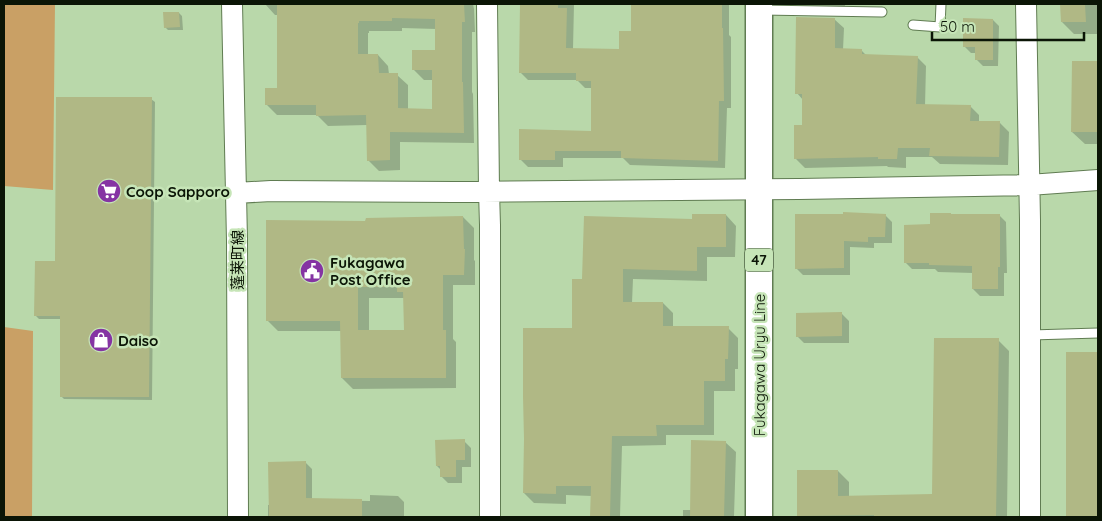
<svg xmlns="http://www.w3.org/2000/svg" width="1102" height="521" font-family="Quicksand,'Noto Sans JP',sans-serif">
  <rect width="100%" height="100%" fill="#b9d8aa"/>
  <!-- green -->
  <path fill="#c9a065" d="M4 4H55L53 190 4 186Z
    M4 327 33 331 32 517H4Z"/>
  <!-- shadow -->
  <path fill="#0003" fill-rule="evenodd" d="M265 4H473L474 9 475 32H472V92L473 94 474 143 400 142V170L379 171 368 160 367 125 328 126 317 115H277L267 105 278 89 279 15H275ZM402 28 436 29V51L414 70 424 80H434V110H408V85L397 75 389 74 388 66 378 55H368V33H369V31H402Z
    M521 4H574L573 49 621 50 632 32V4H729V35L731 37V108H727L725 168 630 165 623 158H563V167H528L520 159 592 132V88H585L577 80H528L520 72Z
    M798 4H845V15L808 14Z
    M1062 4H1098V34H1074L1062 22Z
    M179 13 182 16 183 30H168L165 27Z
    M834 19 844 28 843 50 862 51 867 56 917 57 926 66 925 106H970L979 115V122L1000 123 1009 132 1008 165 940 164 932 157H906V168L888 167 887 166 805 168 796 159 803 126V100L797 93Z
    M993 20 999 26 998 66H983L976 59V53H971L965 47Z
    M1073 62H1098V144H1085L1072 132Z
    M151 99 155 102 152 400 64 399 61 396V319H39L36 316Z
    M726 215 736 226 735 257H707V281L633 279 632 303H663L673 313V327L728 328 738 338V369H735V391H714V435H666V445L622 446 620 517H592V496L566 495V504L534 503 524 493 574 329 583 280 693 220Z
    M885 215 892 222V243H874V248L850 247V275H803L796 268Z
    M999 215 1006 222 1007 273H1004V296H980L973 289V273L938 272 935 269H912L905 262 931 226Z
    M463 217 474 228V260L475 261V285H453V339L456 342V388L353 389 342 378V331H278L267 320 367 222ZM369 298H404L405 331H369Z
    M842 314 849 321V343H804L797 336Z
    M998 340 1009 351 1007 517H800L798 515 838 471 849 482V497L934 495Z
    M1067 353H1098V517H1068Z
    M464 441 471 448V467H462V483H448L441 476V470L437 466Z
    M725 442 736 452 734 516 736 517H683V510H692Z
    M305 462 312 469V500L370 501V495L398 496 404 502V517H268V505H270Z"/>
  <!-- building -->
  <path fill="#b0b885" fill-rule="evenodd" d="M277 4H464L465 22H462V82H463L464 133 390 132V160L367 161 366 115 316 116V105H265V88H277ZM392 18 435 19V50H412V70H432V109L398 108V73H379L378 54H358V23H359V21H392Z
    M520 4H558V8H567L566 48 619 49V31H631V4H722V28H723L724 101H719L718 161 621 158V151H555V160H519V129L591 131V81H576V73H519Z
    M1060 4H1085L1086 22H1061Z
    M163 12H179L180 27 164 28Z
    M796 17 835 18V48L862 49V54L918 56 916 104 971 105 970 121H1000L999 157 929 156 930 148H898L897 159H878V157L794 159V125H802V94H795Z
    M963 18 993 19V60H975V47H963Z
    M1072 61H1098V132H1071Z
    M56 97H152L149 397H60V316H34L35 261H55Z
    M843 212 886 214 885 237H868V242L844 241V268L795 269V214H843Z
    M930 213H951V214H1000V267H998V289H972V266L929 265V263H904V225L930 224Z
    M692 214H726V247H697V271L623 269V302H663V326H729L728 359H725V381H704V425H656L657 436H612L610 517H590L591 486H556V494L523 493 524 439 523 396V328H572V279H582L584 216 692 219Z
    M463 216 464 249H465L464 275H443V330H446V378H341L340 321H266V220L365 221 366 218ZM358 287H397V292H403L404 330H358Z
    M842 312V336L796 337V313Z
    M934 338H999L996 517H874V515L797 516V470H838V496L932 494Z
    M1066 352H1098V517H1066Z
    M465 439V460H456V477H440V466H436L435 440Z
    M691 440 726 441 724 517H690Z
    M306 461V498L362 499V517H269L268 462Z"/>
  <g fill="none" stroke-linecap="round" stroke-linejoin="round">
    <!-- service casing -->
    <g stroke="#607c52" stroke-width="11">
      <path id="service" d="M762 10 882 12
        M913 25 940 27 941 4
        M1031 335 1098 333"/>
    </g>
    <!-- tertiary casing -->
    <g stroke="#607c52" stroke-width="22">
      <path id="tertiary" d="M232 4 237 241 238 517
        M487 4 489 191 490 225V517
        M1026 4 1030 220V517
        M236 193 271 191 455 192 799 189 1029 185 1098 180"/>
    </g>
    <!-- primary casing -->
    <g stroke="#607c52" stroke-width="29">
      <path id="primary" d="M759 517V4"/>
    </g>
    <!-- service -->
    <use href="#service" stroke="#fff" stroke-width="9"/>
    <!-- tertiary -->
    <use href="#tertiary" stroke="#fff" stroke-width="20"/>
    <!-- primary -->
    <use href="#primary" stroke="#fff" stroke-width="26"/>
  </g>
  <!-- icons -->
  <defs>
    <g id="supermarket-disc" transform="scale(1.25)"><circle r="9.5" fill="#8534a3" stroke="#c6e5b7"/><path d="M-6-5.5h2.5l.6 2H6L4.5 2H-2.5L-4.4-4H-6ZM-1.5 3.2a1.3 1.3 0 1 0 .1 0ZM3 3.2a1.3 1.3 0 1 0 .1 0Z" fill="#fff"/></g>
    <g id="civic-disc" transform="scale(1.25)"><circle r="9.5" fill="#8534a3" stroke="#c6e5b7"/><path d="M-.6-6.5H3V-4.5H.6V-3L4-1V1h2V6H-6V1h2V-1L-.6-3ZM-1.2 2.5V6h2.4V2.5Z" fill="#fff"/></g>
    <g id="shop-disc" transform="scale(1.25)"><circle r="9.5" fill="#8534a3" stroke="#c6e5b7"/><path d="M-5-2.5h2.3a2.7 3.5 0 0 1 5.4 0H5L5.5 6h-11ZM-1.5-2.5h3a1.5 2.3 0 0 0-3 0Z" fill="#fff"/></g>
  </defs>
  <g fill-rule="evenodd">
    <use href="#supermarket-disc" x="109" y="191"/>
    <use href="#civic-disc" x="312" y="271"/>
    <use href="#shop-disc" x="101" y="340"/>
  </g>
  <g text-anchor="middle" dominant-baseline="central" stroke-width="5" stroke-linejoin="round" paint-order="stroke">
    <!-- shield labels -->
    <rect fill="#c6e5b7" stroke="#43533b" stroke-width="1" x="745" y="248.5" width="28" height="23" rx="4"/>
    <g font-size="14" font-weight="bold" fill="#0b1506">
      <text x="759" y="260">47</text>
    </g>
    <!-- poi labels -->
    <g font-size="15" font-weight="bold" fill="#0b1506" stroke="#c6e5b7" text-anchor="start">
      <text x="126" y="191">Coop Sapporo</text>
      <text x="330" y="262">Fukagawa<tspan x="330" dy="17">Post Office</tspan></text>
      <text x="118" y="340">Daiso</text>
    </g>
    <!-- street labels -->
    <g font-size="15" fill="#0b1506" stroke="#c6e5b7">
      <text transform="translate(237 260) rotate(-90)">蓬莱町線</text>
      <text transform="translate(759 365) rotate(-90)">Fukagawa Uryu Line</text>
    </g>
  </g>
  <!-- border -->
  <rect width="1102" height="521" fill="none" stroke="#0b1506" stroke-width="10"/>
  <!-- scale -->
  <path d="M932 32v8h152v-8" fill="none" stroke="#0b1506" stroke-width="2.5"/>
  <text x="940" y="32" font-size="15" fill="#0b1506" stroke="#c6e5b7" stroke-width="4" paint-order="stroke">50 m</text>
</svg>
